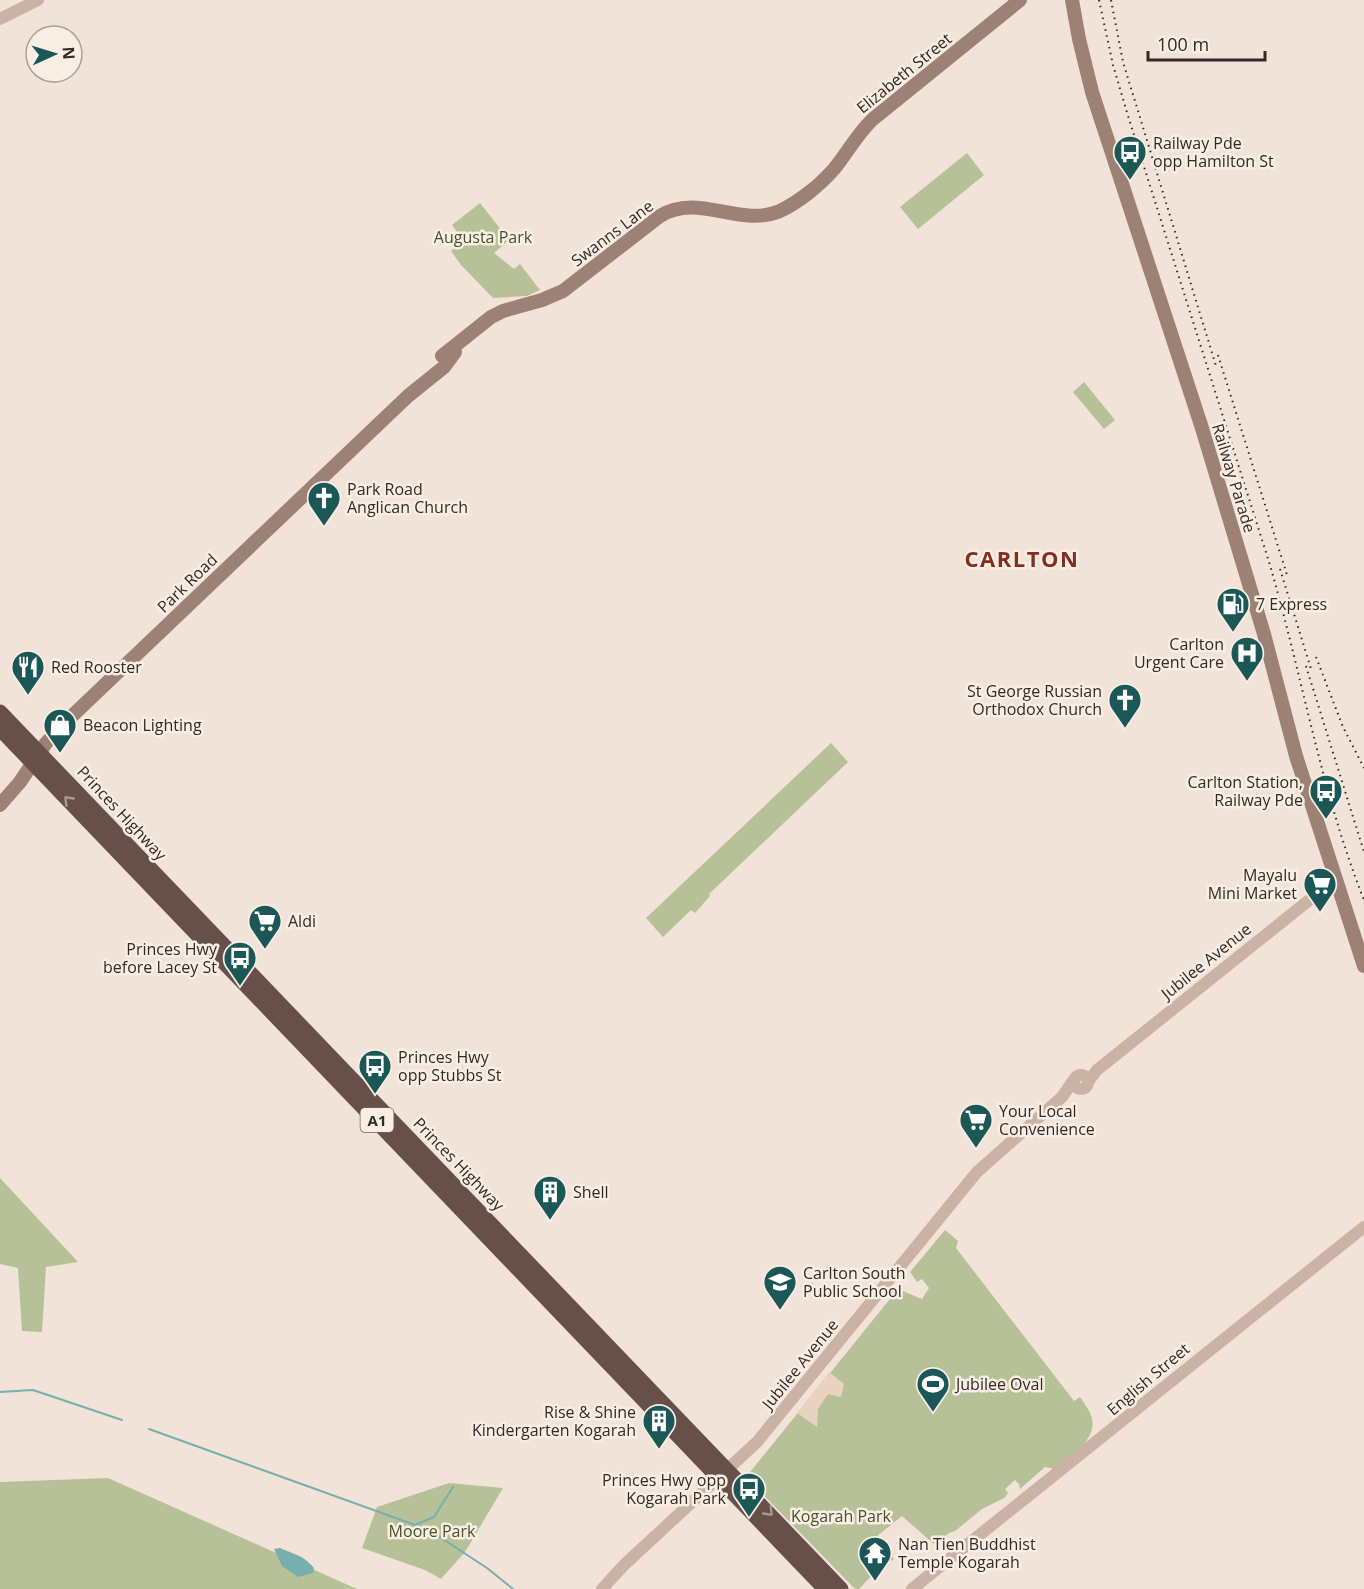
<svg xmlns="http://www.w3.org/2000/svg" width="1364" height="1589" font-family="'Open Sans',sans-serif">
  <rect width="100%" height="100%" fill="#f2e3d8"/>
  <!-- green -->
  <path fill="#b6c198" d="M967 153 984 175 918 229 900 207Z
    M480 203 509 240 494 253 514 269 520 264 540 290 527 296 493 298 461 265 451 251 463 240 452 225Z
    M1084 382 1115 420 1104 429 1073 392Z
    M831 743 848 762 709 894 710 896 695 913 691 910 663 937 646 918Z
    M0 1178 78 1262 46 1267 42 1332 22 1331 18 1268 0 1264Z
    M945 1230 958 1241 956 1248 1074 1401 1080 1397C1084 1403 1090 1411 1092 1418 1097 1441 1069 1457 1054 1469L1045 1467 1020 1489 1019 1484 1015 1480 1005 1489 1008 1493 1004 1498 982 1509 955 1531 949 1533 935 1545 902 1516 876 1537 894 1559 879 1568 859 1589H855L746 1477 898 1289 922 1299 929 1288 922 1279 917 1282 910 1272Z
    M108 1478 357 1589H0V1482Z
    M449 1483 503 1488 465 1552 441 1579 425 1570 362 1548 377 1507Z"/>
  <!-- plaza -->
  <path fill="#ead3be" d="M829 1372 844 1384 841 1397 828 1394 818 1409 817 1427 797 1413Z"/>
  <!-- water -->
  <path fill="#76afad" d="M280 1548C295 1555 302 1554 314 1568L313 1573 298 1577 282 1566 274 1549Z"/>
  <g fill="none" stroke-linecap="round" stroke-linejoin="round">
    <!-- stream -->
    <path stroke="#76afad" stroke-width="2" d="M0 1392 33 1390 122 1420
      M149 1429 429 1530 487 1568 513 1589
      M417 1524 434 1517 453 1487"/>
    <!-- tertiary -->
    <path stroke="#cab2a4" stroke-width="12" d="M0 19 38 0
      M1074 1082a7 7 0 1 1 14 0a7 7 0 1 1-14 0Z
      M1088 1082 1097 1070 1328 885 1337 880
      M602 1589 624 1565 757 1442 977 1172 1062 1097 1073 1081
      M912 1589 1364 1227"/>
    <!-- secondary -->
    <path stroke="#9d8175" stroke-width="14" d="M1072 0 1079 39 1092 92 1201 425 1264 634 1296 756 1364 966
      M442 356 491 317 503 311 542 300 563 291 660 216C698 192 740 228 780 211 799 202 820 185 834 169 848 152 857 134 873 119L1020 0
      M0 805 20 782 46 743 73 715 408 396 444 367 455 352"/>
    <!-- trunk -->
    <path stroke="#665049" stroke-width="15" d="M0 712 841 1589
      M0 729 825 1589"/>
    <!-- rail -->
    <path stroke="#352926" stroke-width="2" stroke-dasharray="1.5 4.5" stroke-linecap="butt" d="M1099 0 1113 65 1128 116 1269 562C1302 674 1321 792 1364 900
      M1111 0 1123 62 1216 366
      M1218 355 1287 575
      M1280 569 1312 672
      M1316 657 1343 727 1364 768
      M1306 666 1364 852"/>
  </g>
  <!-- one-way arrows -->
  <defs><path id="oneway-chevron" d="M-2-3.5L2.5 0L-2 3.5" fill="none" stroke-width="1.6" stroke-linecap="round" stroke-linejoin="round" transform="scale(1.5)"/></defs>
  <g stroke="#a8978f">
    <use href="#oneway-chevron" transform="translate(68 800) rotate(-134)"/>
    <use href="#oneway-chevron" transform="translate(769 1512) rotate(46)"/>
  </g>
  <!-- icons -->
  <defs>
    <g id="bus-pin" transform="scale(1.725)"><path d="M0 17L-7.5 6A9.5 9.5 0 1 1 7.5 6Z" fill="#1a5756" stroke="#f9eee4"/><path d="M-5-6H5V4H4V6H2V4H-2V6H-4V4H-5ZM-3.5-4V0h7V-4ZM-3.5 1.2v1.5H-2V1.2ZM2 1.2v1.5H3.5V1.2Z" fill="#fff"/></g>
    <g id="church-pin" transform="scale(1.725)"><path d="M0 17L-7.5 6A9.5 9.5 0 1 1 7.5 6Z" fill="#1a5756" stroke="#f9eee4"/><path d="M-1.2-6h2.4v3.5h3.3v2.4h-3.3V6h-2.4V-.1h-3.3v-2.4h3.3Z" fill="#fff"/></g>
    <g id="fuel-pin" transform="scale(1.725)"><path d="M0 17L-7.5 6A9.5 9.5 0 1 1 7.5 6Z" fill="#1a5756" stroke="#f9eee4"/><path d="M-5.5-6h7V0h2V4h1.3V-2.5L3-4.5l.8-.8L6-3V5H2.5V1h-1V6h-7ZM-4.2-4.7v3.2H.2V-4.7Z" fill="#fff"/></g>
    <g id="hospital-pin" transform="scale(1.725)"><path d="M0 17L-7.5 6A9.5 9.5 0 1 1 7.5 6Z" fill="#1a5756" stroke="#f9eee4"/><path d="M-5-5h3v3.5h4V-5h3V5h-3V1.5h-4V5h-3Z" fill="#fff"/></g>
    <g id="restaurant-pin" transform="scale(1.725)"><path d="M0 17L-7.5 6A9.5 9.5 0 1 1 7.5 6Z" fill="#1a5756" stroke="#f9eee4"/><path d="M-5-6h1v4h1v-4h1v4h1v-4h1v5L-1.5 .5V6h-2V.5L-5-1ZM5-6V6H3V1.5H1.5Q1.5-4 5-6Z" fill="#fff"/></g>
    <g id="shop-pin" transform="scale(1.725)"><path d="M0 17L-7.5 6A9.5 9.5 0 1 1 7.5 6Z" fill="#1a5756" stroke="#f9eee4"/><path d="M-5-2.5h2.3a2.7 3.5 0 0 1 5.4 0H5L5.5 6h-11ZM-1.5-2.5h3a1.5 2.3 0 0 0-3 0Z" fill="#fff"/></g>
    <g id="supermarket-pin" transform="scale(1.725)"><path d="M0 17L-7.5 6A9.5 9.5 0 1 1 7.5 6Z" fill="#1a5756" stroke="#f9eee4"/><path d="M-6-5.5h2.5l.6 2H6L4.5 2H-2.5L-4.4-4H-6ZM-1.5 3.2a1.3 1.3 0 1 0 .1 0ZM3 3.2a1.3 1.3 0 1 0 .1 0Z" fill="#fff"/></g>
    <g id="building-pin" transform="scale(1.725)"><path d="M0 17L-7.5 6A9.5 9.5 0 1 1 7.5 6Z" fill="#1a5756" stroke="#f9eee4"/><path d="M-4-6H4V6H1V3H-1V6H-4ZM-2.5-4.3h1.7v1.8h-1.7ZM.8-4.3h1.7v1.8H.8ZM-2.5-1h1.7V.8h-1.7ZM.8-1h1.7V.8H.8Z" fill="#fff"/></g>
    <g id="school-pin" transform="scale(1.725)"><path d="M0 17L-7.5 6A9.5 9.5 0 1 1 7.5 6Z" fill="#1a5756" stroke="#f9eee4"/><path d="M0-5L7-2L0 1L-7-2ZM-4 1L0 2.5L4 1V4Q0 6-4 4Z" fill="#fff"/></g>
    <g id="stadium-pin" transform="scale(1.725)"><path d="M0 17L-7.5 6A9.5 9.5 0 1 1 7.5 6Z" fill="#1a5756" stroke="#f9eee4"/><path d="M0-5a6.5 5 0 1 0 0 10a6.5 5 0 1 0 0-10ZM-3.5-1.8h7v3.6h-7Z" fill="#fff"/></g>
    <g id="temple-pin" transform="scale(1.725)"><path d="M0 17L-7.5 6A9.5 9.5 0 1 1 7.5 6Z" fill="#1a5756" stroke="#f9eee4"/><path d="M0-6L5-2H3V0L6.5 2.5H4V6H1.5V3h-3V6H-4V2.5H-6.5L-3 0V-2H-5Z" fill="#fff"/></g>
  </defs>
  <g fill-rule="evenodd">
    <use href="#bus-pin" x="1130" y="152"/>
    <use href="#church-pin" x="324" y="498"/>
    <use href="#fuel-pin" x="1233" y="604"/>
    <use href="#hospital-pin" x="1247" y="653"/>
    <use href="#restaurant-pin" x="28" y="667"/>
    <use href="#church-pin" x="1125" y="700"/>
    <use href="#shop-pin" x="60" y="725"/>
    <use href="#bus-pin" x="1326" y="791"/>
    <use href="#supermarket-pin" x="1320" y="884"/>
    <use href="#supermarket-pin" x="265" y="921"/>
    <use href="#bus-pin" x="240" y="958"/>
    <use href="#bus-pin" x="375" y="1066"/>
    <use href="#supermarket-pin" x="976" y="1120"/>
    <use href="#building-pin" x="550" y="1192"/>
    <use href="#school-pin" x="780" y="1282"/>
    <use href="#stadium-pin" x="933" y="1384"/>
    <use href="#building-pin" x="659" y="1421"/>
    <use href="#bus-pin" x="749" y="1489"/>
    <use href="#temple-pin" x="875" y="1553"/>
  </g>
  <g text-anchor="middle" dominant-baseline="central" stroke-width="5" stroke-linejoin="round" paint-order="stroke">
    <!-- shield labels -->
    <rect fill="#f9eee4" stroke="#70645f" stroke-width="1.5" x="360.5" y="1108" width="33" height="24" rx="4.5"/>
    <g font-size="15" font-weight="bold" fill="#352926">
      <text x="377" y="1120">A1</text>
    </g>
    <!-- street labels -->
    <g font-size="16" fill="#352926" stroke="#f9eee4">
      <text transform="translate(904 73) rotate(-39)">Elizabeth Street</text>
      <text transform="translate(612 233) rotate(-37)">Swanns Lane</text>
      <text transform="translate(1234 478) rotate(73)">Railway Parade</text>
      <text transform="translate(187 583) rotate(-44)">Park Road</text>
      <text transform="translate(122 813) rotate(47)">Princes Highway</text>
      <text transform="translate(1206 961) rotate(-39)">Jubilee Avenue</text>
      <text transform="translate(459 1164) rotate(46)">Princes Highway</text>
      <text transform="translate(800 1364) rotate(-51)">Jubilee Avenue</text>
      <text transform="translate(1148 1379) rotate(-40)">English Street</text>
    </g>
    <!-- poi labels -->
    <g font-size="16" fill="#352926" stroke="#f9eee4" text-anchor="start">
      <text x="1153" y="143">Railway Pde<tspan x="1153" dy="18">opp Hamilton St</tspan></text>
      <text x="347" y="489">Park Road<tspan x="347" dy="18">Anglican Church</tspan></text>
      <text x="1256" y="604">7 Express</text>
      <text x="1224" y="644" text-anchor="end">Carlton<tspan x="1224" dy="18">Urgent Care</tspan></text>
      <text x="51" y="667">Red Rooster</text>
      <text x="1102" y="691" text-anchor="end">St George Russian<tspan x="1102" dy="18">Orthodox Church</tspan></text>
      <text x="83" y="725">Beacon Lighting</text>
      <text x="1303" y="782" text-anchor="end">Carlton Station,<tspan x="1303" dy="18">Railway Pde</tspan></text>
      <text x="1297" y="875" text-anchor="end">Mayalu<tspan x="1297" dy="18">Mini Market</tspan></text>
      <text x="288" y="921">Aldi</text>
      <text x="217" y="949" text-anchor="end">Princes Hwy<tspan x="217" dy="18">before Lacey St</tspan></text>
      <text x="398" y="1057">Princes Hwy<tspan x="398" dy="18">opp Stubbs St</tspan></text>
      <text x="999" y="1111">Your Local<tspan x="999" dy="18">Convenience</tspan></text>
      <text x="573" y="1192">Shell</text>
      <text x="803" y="1273">Carlton South<tspan x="803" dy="18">Public School</tspan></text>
      <text x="956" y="1384">Jubilee Oval</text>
      <text x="636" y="1412" text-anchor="end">Rise &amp; Shine<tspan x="636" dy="18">Kindergarten Kogarah</tspan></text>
      <text x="726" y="1480" text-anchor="end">Princes Hwy opp<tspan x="726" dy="18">Kogarah Park</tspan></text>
      <text x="898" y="1544">Nan Tien Buddhist<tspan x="898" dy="18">Temple Kogarah</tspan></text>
    </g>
    <!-- park labels -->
    <g font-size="16" fill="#475329" stroke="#f9eee4">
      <text x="483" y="237">Augusta Park</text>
      <text x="841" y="1516">Kogarah Park</text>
      <text x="432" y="1531">Moore Park</text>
    </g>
    <!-- district labels -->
    <g font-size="22" font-weight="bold" letter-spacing="1.5" fill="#852e1d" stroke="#f9eee4">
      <text x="1022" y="558">CARLTON</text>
    </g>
  </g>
  <!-- north arrow -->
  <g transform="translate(54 54) rotate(86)"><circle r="28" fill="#f9eee4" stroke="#ab9f98" stroke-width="1.5"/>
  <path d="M0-4.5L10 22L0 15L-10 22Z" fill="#1a5756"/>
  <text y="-9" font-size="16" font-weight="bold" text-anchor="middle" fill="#352926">N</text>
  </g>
  <!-- scale -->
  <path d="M1148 51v9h117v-9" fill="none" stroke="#352926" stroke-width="3"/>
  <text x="1157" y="51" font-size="18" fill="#352926" stroke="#f9eee4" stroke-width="4.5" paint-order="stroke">100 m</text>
</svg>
